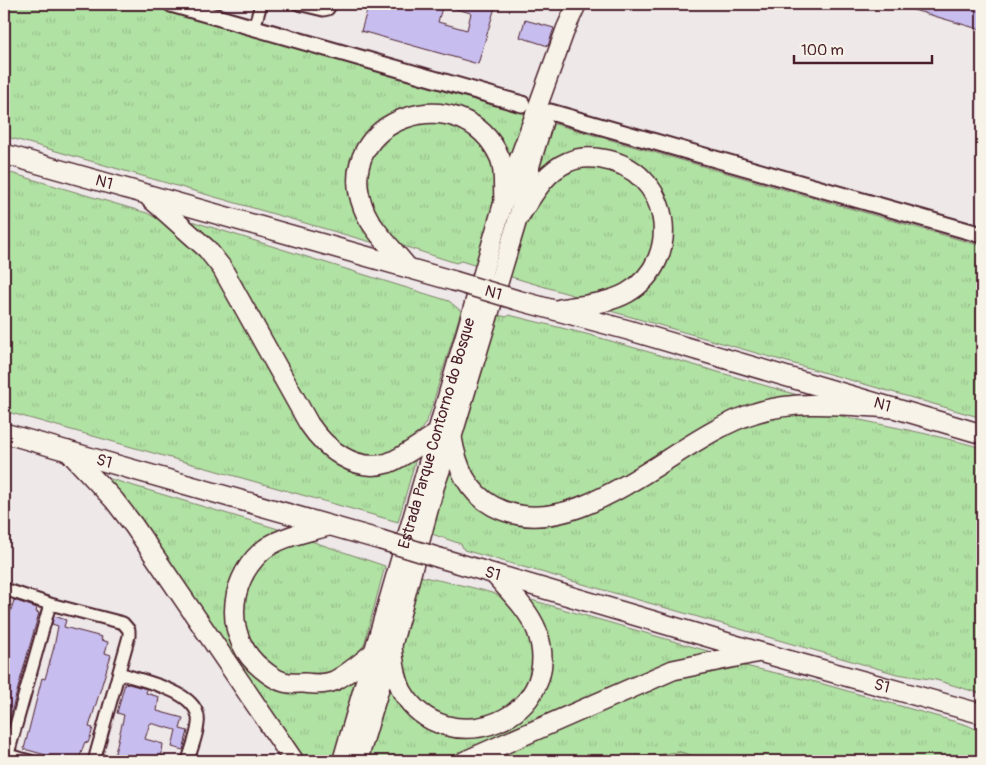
<svg xmlns="http://www.w3.org/2000/svg" width="986" height="765" font-family="Pangolin,sans-serif">
  <defs>
    <pattern id="grass-tufts" width="24" height="20" patternUnits="userSpaceOnUse" patternTransform="scale(1.25)"><rect width="24" height="20" fill="#b0e2a3"/><path d="M3 7l-1-3M5 7V3M7 7l1-3M15 17l-1-3M17 17v-4M19 17l1-3" fill="none" stroke="#99c18c"/></pattern>
    <pattern id="forest-firs" width="22" height="20" patternUnits="userSpaceOnUse" patternTransform="scale(1.25)"><rect width="22" height="20" fill="#b0e2a3"/><path d="M5 1l3.5 6h-7zM16 11l3.5 6h-7z" fill="#99c18c"/></pattern>
  </defs>
  <rect width="100%" height="100%" fill="#eee8e9"/>
  <filter id="ink" filterUnits="userSpaceOnUse"><feTurbulence type="fractalNoise" baseFrequency=".02" numOctaves="2"/><feDisplacementMap in="SourceGraphic" scale="10" xChannelSelector="R" yChannelSelector="G"/><feConvolveMatrix kernelMatrix="1 2 1 2 8 2 1 2 1" color-interpolation-filters="sRGB"/></filter>
  <g filter="url(#ink)">
    <!-- grass -->
    <path fill="url(#grass-tufts)" stroke="#7d8067" d="M4 4H147L520 110 525 112V116L507 180 472 119 402 112 355 165 381 245 4 136Z
      M431 119 469 130 491 154 499 183 477 266 461 261 456 263 394 243 363 198 368 157 386 134Z
      M555 124 982 246V418L600 308 641 290 663 203 599 153 533 181 551 126Z
      M594 165 631 177 645 193 656 218 651 260 625 290 579 297 508 276 522 229 535 199 571 167Z
      M4 171 147 213 186 235 212 261 318 446 364 472 420 444 398 522 4 411Z
      M175 216 449 301 461 311 429 416C415 447 384 462 352 452 347 450 341 449 337 447 327 439 311 412 303 401 258 341 218 278 175 216Z
      M493 314 507 317 509 315 590 335 815 400 703 427 620 477 592 491 562 502 531 508 509 503 491 494 479 486 468 472 460 438Z
      M823 412C876 424 930 433 982 448V694L936 680 897 674 464 550 461 544 426 532 451 460 468 490 546 517 746 418Z
      M97 475 285 531C272 539 255 547 244 558 224 576 220 618 230 641 238 658 251 671 265 682L359 675 335 761H300Z
      M311 541 385 566 364 645 350 662 331 674 286 675 259 658 244 635 241 617 246 581 266 556 283 547Z
      M420 576C444 582 471 586 495 594 526 606 542 654 529 683 525 692 517 701 511 709L460 723 422 705 409 688 403 671 400 646Z
      M521 597 718 654 679 662 452 761H363L389 669 394 681 465 734 540 686Z
      M736 664 816 682 967 725 982 732V761H711L680 752 608 761H477L681 673Z"/>
    <!-- forest -->
    <path fill="url(#forest-firs)" stroke="#7d8067" d="M680 752 711 761H608H609Z"/>
    <!-- building -->
    <path fill="#c8bdef" stroke="#4a1f2b" d="M369 4 385 7 386 4H443L438 22 467 30 471 13 445 6V4H496L478 64 361 31Z
      M900 4H982V30L900 6Z
      M525 20 554 28 548 46 520 37Z
      M14 600 37 608 36 612 39 613 6 731 4 730V617L5 611 10 613Z
      M54 616 66 620 64 627 102 637 101 640 108 642 105 653 111 655 89 727 93 728 91 735 88 743 85 742 83 747 79 760 66 756 64 760 24 749 42 678 45 679 54 647 58 626 52 624Z
      M125 683 147 689 146 693 159 697 157 711 183 718 180 729 188 731 183 750 172 747 176 730 150 723 145 739 163 744 161 761H113L122 724 124 715 117 713Z"/>
    <g fill="none" stroke-linecap="round" stroke-linejoin="round">
      <!-- minor casing -->
      <g stroke="#4a1f2b" stroke-width="15">
        <path id="minor" d="M298 4 323 10 328 9 331 4
          M254 28 261 4
          M4 589 50 604 123 623 129 630V636L94 761
          M119 673C141 681 203 691 198 724 197 736 191 749 188 761
          M8 755 30 761
          M6 761 50 604"/>
      </g>
      <!-- secondary casing -->
      <g stroke="#4a1f2b" stroke-width="19">
        <path id="secondary" d="M171 4 522 104
          M550 112 982 235"/>
      </g>
      <!-- primary casing -->
      <g stroke="#4a1f2b" stroke-width="21">
        <g id="primary">
          <path id="s1" d="M342 761 504 200 566 28 577 4"/>
          <path d="M358 761 392 647 435 486 452 438 518 218 531 163 543 123"/>
        </g>
      </g>
      <!-- trunk casing -->
      <g stroke="#4a1f2b" stroke-width="22">
        <g id="trunk">
          <path id="s2" d="M4 154 454 281"/>
          <path d="M150 198 207 249 222 268 309 424C326 449 355 473 388 463 404 457 420 444 435 435"/>
          <path d="M518 218C532 197 544 172 568 162 579 157 591 157 602 159 670 169 686 259 627 293 607 304 582 305 560 309"/>
          <path d="M408 268C393 249 371 229 363 207 330 119 463 74 500 158 505 170 503 188 504 200"/>
          <path id="s3" d="M517 300 628 330 982 434"/>
          <path id="s4" d="M4 433 381 540"/>
          <path d="M452 438C457 466 466 491 493 506 576 551 678 435 755 413 799 399 848 406 894 408"/>
          <path d="M68 451 114 500 134 526 294 761"/>
          <path d="M328 526C307 532 277 537 261 552 227 583 224 639 262 669 268 674 276 680 284 682 290 684 297 683 304 683 314 684 324 685 334 681 348 674 362 662 374 652"/>
          <path id="s5" d="M440 558 759 652 982 714"/>
          <path d="M392 647C394 662 395 677 402 691 444 765 568 720 537 631 529 610 509 591 494 574"/>
          <path d="M465 761 673 670 755 653"/>
        </g>
      </g>
      <!-- minor -->
      <use href="#minor" stroke="#f7f3e8" stroke-width="11"/>
      <!-- secondary -->
      <use href="#secondary" stroke="#f7f3e8" stroke-width="15"/>
      <!-- primary -->
      <use href="#primary" stroke="#f7f3e8" stroke-width="18"/>
      <!-- trunk -->
      <use href="#trunk" stroke="#f7f3e8" stroke-width="19"/>
      <!-- trunk-bridge casing -->
      <g stroke="#4a1f2b" stroke-width="22" stroke-linecap="butt">
        <g id="trunk-bridge">
          <path id="s6" d="M454 281 517 300"/>
          <path d="M381 540 440 558"/>
        </g>
      </g>
      <!-- trunk-bridge -->
      <use href="#trunk-bridge" stroke="#f7f3e8" stroke-width="19"/>
    </g>
  </g>
  <g text-anchor="middle" dominant-baseline="central" stroke-width="4.5" stroke-linejoin="round" paint-order="stroke">
    <!-- street labels -->
    <g font-size="16" fill="#4a1f2b" stroke="#f7f3e8">
      <text stroke="none"><textPath href="#s2" startOffset="104">N1</textPath></text>
      <text stroke="none"><textPath href="#s6" startOffset="41">N1</textPath></text>
      <text stroke="none"><textPath href="#s3" startOffset="380">N1</textPath></text>
      <text stroke="none"><textPath href="#s1" startOffset="341">Estrada Parque Contorno do Bosque</textPath></text>
      <text stroke="none"><textPath href="#s4" startOffset="104">S1</textPath></text>
      <text stroke="none"><textPath href="#s5" startOffset="55">S1</textPath></text>
      <text stroke="none"><textPath href="#s5" startOffset="460">S1</textPath></text>
    </g>
  </g>
  <!-- margin -->
  <rect width="986" height="765" fill="none" stroke="#f7f3e8" stroke-width="20"/>
  <rect x="10" y="10" width="966" height="745" fill="none" stroke="#4a1f2b" stroke-width="2" filter="url(#ink)"/>
  <!-- scale -->
  <path d="M794 55v8h138v-8" fill="none" stroke="#4a1f2b" stroke-width="2.5"/>
  <text x="801" y="55" font-size="15" fill="#4a1f2b" stroke="#f7f3e8" stroke-width="4" paint-order="stroke">100 m</text>
</svg>
